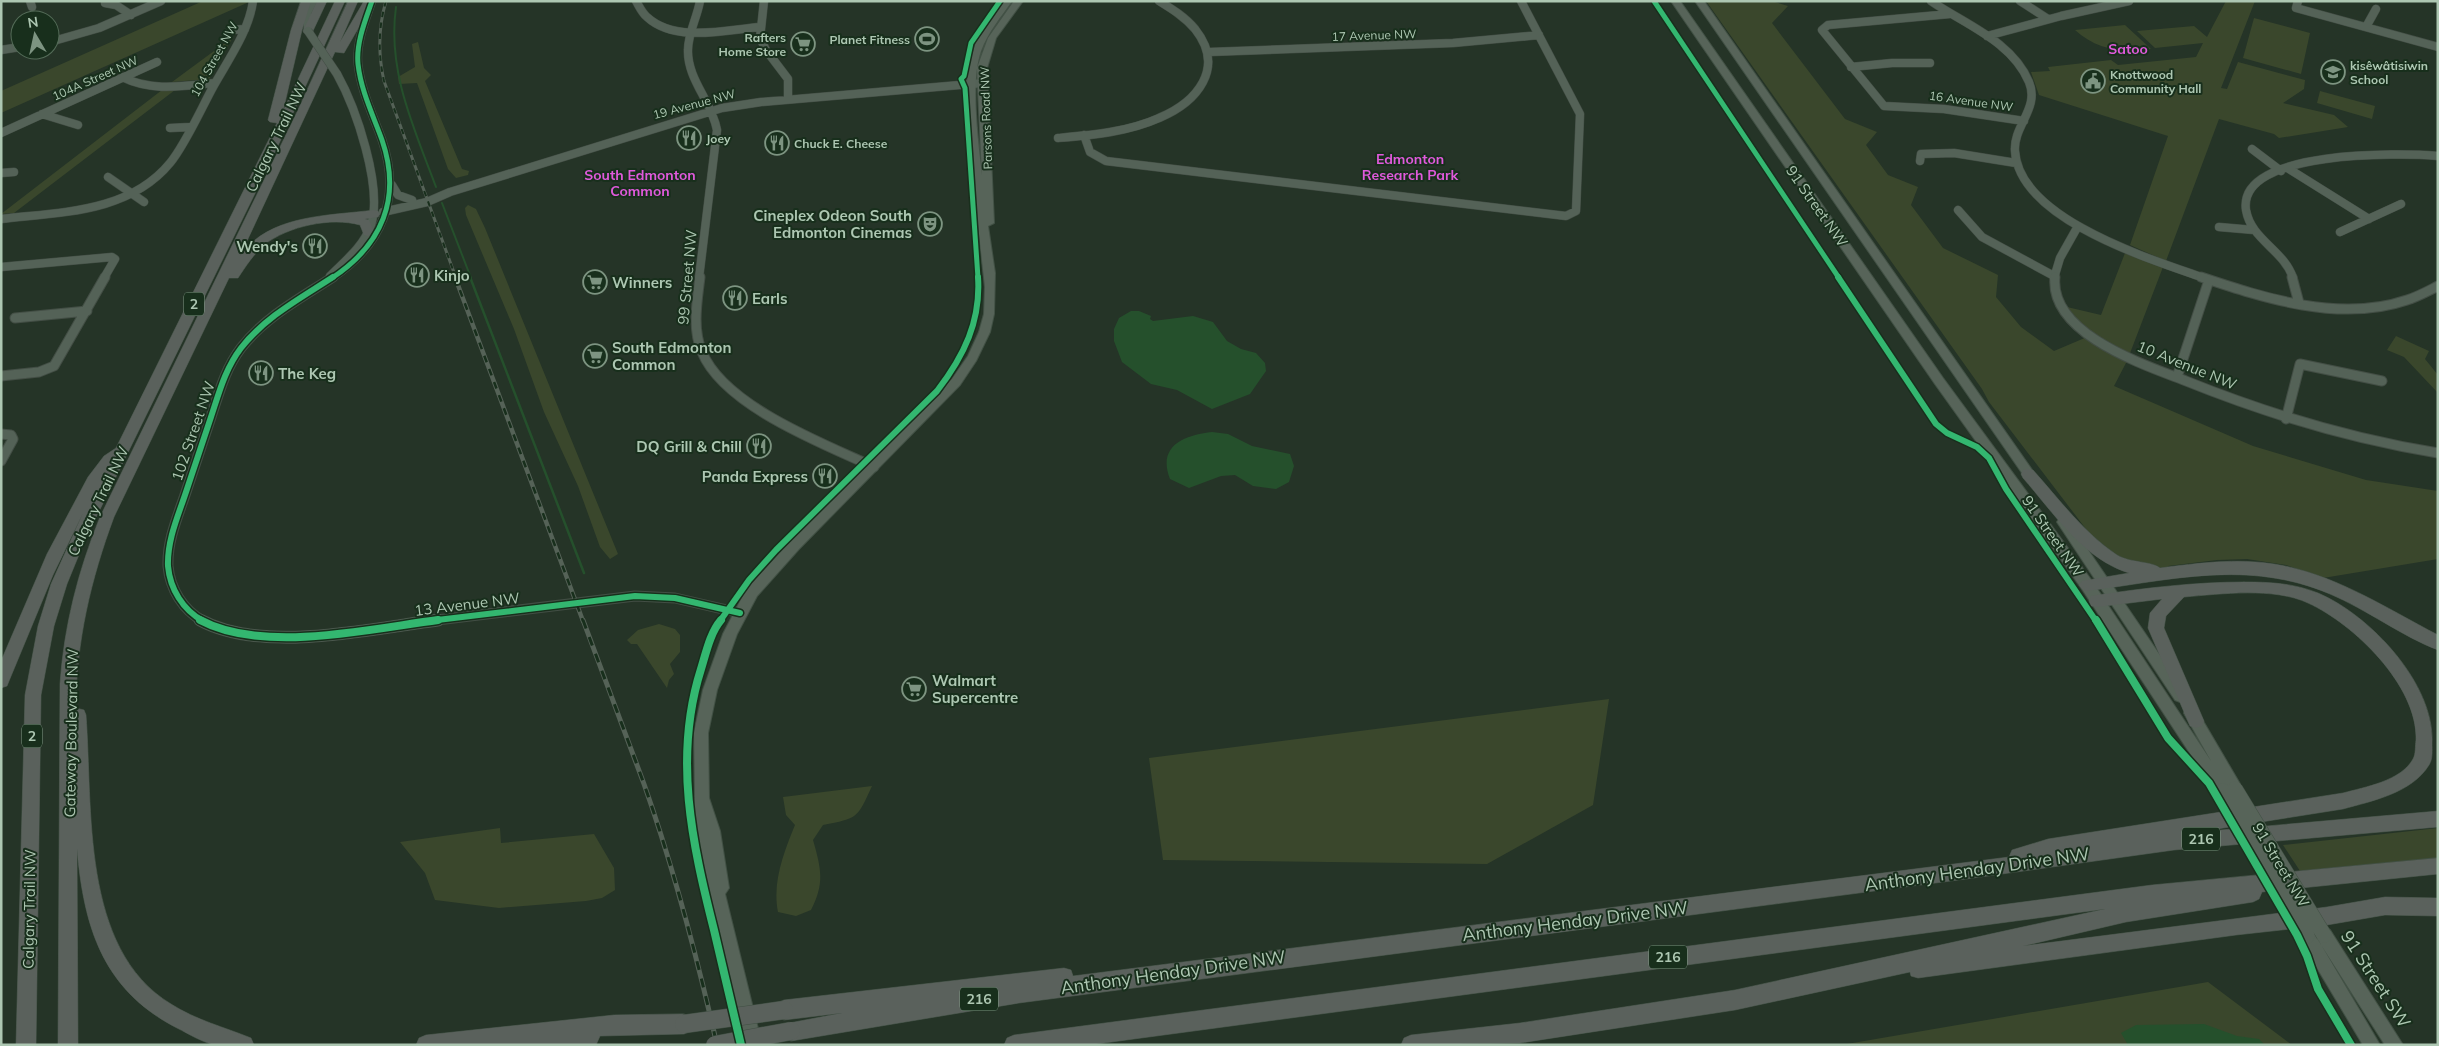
<svg xmlns="http://www.w3.org/2000/svg" width="2439" height="1046" font-family="Mulish,sans-serif">
  <rect width="100%" height="100%" fill="#253427"/>
  <!-- green -->
  <path fill="#3a472c" d="M203 1 249 2 1 113V91Z
    M1706 1H1772L1788 6 1772 23 1845 119 1877 132 1866 145 1888 175 1918 187 1911 205 1943 248 1998 275 1996 297 2021 327 2054 351 2087 337 2083 326 2067 307 2101 315 2125 253 2163 267 2127 361 2114 386 2253 446 2366 480 2438 491V559L2323 578 2286 565 2247 559 2217 560 2168 566 2170 568 2154 569 2122 560 2089 533 1989 402 1982 389Z
    M2226 1H2255L2221 88 2227 89 2238 62 2305 80 2304 89 2283 103 2334 115 2348 127 2279 138 2274 134 2219 119 2166 261 2130 245 2168 136 2039 95 2031 72 2050 71 2048 67 2111 60 2118 65 2196 57 2203 43 2155 48 2137 31 2194 26 2207 37Z
    M2254 18 2310 33 2301 74 2243 58Z
    M2125 25 2151 49C2122 53 2097 50 2075 30Z
    M233 37 209 79 172 82Z
    M418 42 424 68 431 75 425 81 462 169 469 171 468 175 456 178 448 169 417 83 399 84 398 77 415 67 412 44Z
    M162 90H175L14 213 1 214Z
    M2320 91 2375 106 2372 119 2317 103Z
    M468 205 476 209 485 228 618 554 610 559 600 547 578 486 544 412 514 329 466 215 465 208Z
    M2396 336 2429 351 2425 359 2438 375V393L2404 357 2387 350Z
    M659 624 675 629 680 635V652L670 664 674 674 669 680 667 688 637 644H631L627 640 638 630Z
    M1609 699 1593 805 1487 864 1163 860 1149 758Z
    M872 786C857 819 858 818 823 825L813 840C821 868 825 883 811 910L796 916 778 912C772 882 784 852 795 825L786 815 783 797Z
    M500 828 501 843 594 834 614 868 615 890 602 898 586 901 499 908 435 900 425 873 400 842Z
    M2438 828V859L2300 871 2283 845Z
    M2208 982 2292 1045H1841Z"/>
  <!-- water -->
  <path fill="#25502c" d="M1131 311H1139L1151 316 1150 319 1153 321 1193 316 1213 322 1227 341 1241 349 1256 353 1265 363 1266 371 1250 394 1212 409 1177 390 1151 384 1122 362 1114 341V329L1119 318Z
    M1212 432 1228 434 1252 446 1290 454 1294 466 1289 482 1276 489 1253 486 1235 475 1221 476 1189 488 1170 479C1157 446 1184 435 1212 432Z
    M2204 1024 2237 1036 2259 1039 2265 1045H2128L2121 1033 2136 1025Z"/>
  <g fill="none" stroke-linecap="round" stroke-linejoin="round">
    <!-- stream-far1 -->
    <path stroke="#25502c" stroke-width="2" d="M396 7C387 71 414 128 436 187
      M442 203 471 278"/>
    <!-- stream -->
    <path stroke="#25502c" stroke-width="2.5" d="M470 277 584 573"/>
    <!-- minor-far2 casing -->
    <g stroke="#434e45" stroke-width="9">
      <path id="minor-far2" d="M30 1 32 7
        M636 1C639 6 642 13 647 17 675 43 726 30 760 27
        M764 1 760 38 766 50 788 79V99
        M1931 1C1964 24 2012 41 2029 82 2040 108 2013 126 2015 151 2019 219 2150 259 2204 278
        M2020 1 2048 19
        M2298 1 2296 8 2438 47
        M105 3 116 5 131 15
        M1950 14 1828 25 1822 30 1884 106 1944 109 2024 121
        M2366 27 2376 9
        M231 30 245 29
        M308 31 307 13 313 1
        M1987 36 2061 16 2129 1
        M50 42 99 28 161 1
        M1 50 20 47
        M1209 52 1453 43 1539 35
        M1851 67 1892 63H1930
        M122 77C152 92 183 86 215 83
        M42 114 78 125
        M170 128 190 127
        M1 133 157 62
        M1084 135 1090 152 1106 161 1566 216 1576 211 1580 114 1521 1
        M1058 138C1092 135 1128 132 1159 118 1197 102 1226 68 1195 29 1185 17 1172 9 1159 1
        M2252 149 2281 171
        M1920 161 1921 154 1954 153 2016 163
        M2289 169 2369 219
        M1 173 14 172
        M108 177 144 202
        M392 185 398 195 412 200
        M1958 210 1982 237 2054 276
        M383 212 427 202 450 192 722 108 761 102 983 83
        M1 219C60 212 129 213 170 163 185 145 201 109 213 87 228 60 249 31 253 1
        M2219 227 2254 230
        M2340 232 2401 204
        M1 267 112 257 115 259 104 278
        M330 276C345 261 364 246 371 225 383 187 356 108 337 74
        M332 278C382 245 402 198 382 140 373 115 361 91 358 64 356 43 365 21 372 1
        M699 278 717 130C712 102 687 79 688 50 688 33 697 18 700 1
        M2054 278 2060 258 2078 226
        M2293 278C2284 250 2251 240 2246 210 2237 149 2402 153 2438 156"/>
    </g>
    <!-- minor-far1 casing -->
    <g stroke="#434e45" stroke-width="11">
      <path id="minor-far1" d="M700 277C697 302 692 328 702 352 724 406 824 444 874 467
        M2055 277C2049 334 2145 365 2186 381 2268 414 2351 439 2438 453
        M2201 277C2264 298 2340 323 2407 300 2417 297 2428 291 2438 286
        M2292 277 2299 303
        M15 318 87 311
        M1 376 39 372 54 366 105 277
        M2177 377 2209 280
        M2286 419 2300 364 2382 381
        M1 434 11 435 13 439 1 461
        M203 621C183 610 170 589 168 566 167 539 179 514 187 489 195 465 203 441 211 417 219 393 225 369 241 348 265 317 301 298 333 277
        M429 621 635 596 675 598 740 613"/>
    </g>
    <!-- minor casing -->
    <g stroke="#434e45" stroke-width="13">
      <path id="minor" d="M200 620C263 654 369 629 438 620"/>
    </g>
    <!-- major casing -->
    <g stroke="#425145" stroke-width="2">
      <path id="major" d="M1003 1H1012C1001 17 988 32 981 51 970 82 978 141 982 175L977 68 988 38 1014 1H1023L996 38 987 68 994 223 988 226 995 273 994 314 990 332 976 361 960 385 799 549 757 596 737 634 717 690 708 733 709 798 720 831 729 888 725 894 762 1045H746L692 820 695 797 694 733 703 690 723 634 747 588 791 541 952 379 968 356 979 332 984 314 985 287 970 154 967 71 976 42Z
        M1671 1H1680L1943 378 2092 581 2211 761 2184 713 2186 709 2191 707 2196 709 2240 784 2242 789 2240 794 2235 796 2229 793 2223 798 2218 796 2082 589 1935 384Z
        M1695 1H1704L2039 480 2041 483 2039 486H2031Z
        M2063 517 2067 519 2185 692 2187 696 2185 700 2180 702 2175 700 2059 525 2057 522 2059 519Z
        M2324 927 2330 930 2403 1045H2385L2318 940 2316 935 2318 930Z
        M2307 928 2313 931 2380 1045H2363L2301 941 2299 936 2301 931Z"/>
    </g>
    <!-- highway casing -->
    <g stroke="#415044" stroke-width="1">
      <path id="highway" d="M301 1H311L302 30 283 111 335 1H345L270 163 85 540 67 584 54 626 41 695 36 1045H16L25 695 38 626 51 584 83 513 53 575 9 681 7 686 1 688V661L47 554 88 477 104 456 116 448 277 123 270 122 268 120 291 30Z
        M317 1H327L312 33H304L303 31Z
        M348 1H358L340 42 364 1H374L344 53 335 52 240 256C269 214 329 216 374 210L378 211 380 214 378 217 365 219 369 220 374 232 368 236 364 235 360 225C331 217 288 226 264 245 253 255 246 266 238 278H229L114 517C91 579 76 642 76 708L84 710 86 715C93 807 80 949 171 1004 196 1020 224 1027 251 1038L254 1045C241 1045 228 1046 216 1045 203 1043 189 1034 177 1028 103 990 84 928 77 849L78 1045H58L60 684C64 626 78 571 100 517L297 112Z
        M2028 469 2033 470C2059 499 2084 533 2117 555 2130 563 2152 561 2160 568 2198 563 2237 558 2274 564 2333 573 2386 608 2438 635V650C2403 637 2366 609 2330 594 2248 559 2171 580 2087 591L2082 589 2079 585 2082 581 2129 573C2083 559 2053 512 2023 478L2021 474 2023 470Z
        M2244 582C2270 582 2293 583 2318 593 2370 615 2435 684 2432 743 2432 750 2433 759 2429 765 2412 793 2372 801 2343 809L2198 832 2438 811V827L2174 850 1966 879 1019 1003 791 1041 784 1038 781 1031 784 1024 842 1013 784 1020 777 1017 774 1010 777 1003 784 1000 1064 968 1071 970 1073 976 2009 857 2012 850 2048 839 2343 793C2365 787 2401 781 2413 759 2416 754 2415 746 2416 740 2418 686 2354 624 2308 603 2274 587 2221 594 2184 597L2166 616 2164 628 2204 721 2202 726 2196 728 2190 726 2148 628 2150 613 2162 599 2097 607 2091 606 2089 601 2091 596 2097 595C2146 588 2195 582 2244 582Z
        M2438 858V874L2262 892 2259 899 2253 902 2126 922 2023 946 2327 907 2385 897 2438 898V916L2385 915 2327 925 2236 935 1918 978 1911 976 1910 972 1735 1010 1520 1043 1401 1045 1404 1038 1411 1035 1520 1023 1735 990 2105 909 1089 1045H1004L1007 1038 1014 1035 2152 885Z
        M684 1014 691 1017 694 1024 691 1031 684 1034 600 1036 596 1045H416L419 1038 426 1035 614 1015Z"/>
    </g>
    <!-- minor-far2 -->
    <use href="#minor-far2" stroke="#546257" stroke-width="8"/>
    <!-- minor-far1 -->
    <use href="#minor-far1" stroke="#546257" stroke-width="9"/>
    <!-- minor -->
    <use href="#minor" stroke="#546257" stroke-width="12"/>
    <!-- major -->
    <use href="#major" fill="#576459" fill-rule="evenodd"/>
    <!-- highway -->
    <use href="#highway" fill="#5a615c" fill-rule="evenodd"/>
    <!-- rail-far2 casing -->
    <g stroke="#556257" stroke-width="3">
      <path id="rail-far2" d="M386 1C378 28 378 54 384 81L456 278"/>
    </g>
    <!-- rail-far1 casing -->
    <g stroke="#556257" stroke-width="4.5">
      <path id="rail-far1" d="M455 277 583 621"/>
    </g>
    <!-- rail casing -->
    <g stroke="#556257" stroke-width="5">
      <path id="rail" d="M583 620C603 675 624 729 644 784 674 869 697 957 717 1045"/>
    </g>
    <!-- rail-far2 -->
    <use href="#rail-far2" stroke="#182f1c" stroke-width="2" stroke-dasharray="5.5" stroke-linecap="butt"/>
    <!-- rail-far1 -->
    <use href="#rail-far1" stroke="#182f1c" stroke-width="2.5" stroke-dasharray="7" stroke-linecap="butt"/>
    <!-- rail -->
    <use href="#rail" stroke="#182f1c" stroke-width="3" stroke-dasharray="9" stroke-linecap="butt"/>
    <!-- minor-bridge casing -->
    <g stroke="#434e45" stroke-width="9" stroke-linecap="butt">
      <path id="minor-bridge" d="M308 31 337 74"/>
    </g>
    <!-- major-bridge casing -->
    <g stroke="#425145" stroke-width="16" stroke-linecap="butt">
      <path id="major-bridge" d="M2235 789 2324 935
        M2223 791 2307 936"/>
    </g>
    <!-- highway-bridge casing -->
    <g stroke="#415044" stroke-width="19" stroke-linecap="butt">
      <path id="highway-bridge" d="M684 1024 784 1010
        M715 1045 791 1031"/>
    </g>
    <!-- minor-bridge -->
    <use href="#minor-bridge" stroke="#546257" stroke-width="8"/>
    <!-- major-bridge -->
    <use href="#major-bridge" stroke="#576459" stroke-width="15"/>
    <!-- highway-bridge -->
    <use href="#highway-bridge" stroke="#5a615c" stroke-width="18"/>
    <!-- cycleway-far2 casing -->
    <g stroke="#182f1c" stroke-width="8">
      <path id="cycleway-far2" d="M1654 1 1839 278
        M332 278C382 245 402 198 382 140 373 115 361 91 358 64 356 43 365 21 372 1
        M978 278 965 88 961 79 964 76 971 43 1000 1"/>
    </g>
    <!-- cycleway-far1 casing -->
    <g stroke="#182f1c" stroke-width="9">
      <path id="cycleway-far1" d="M1838 277 1936 424 1947 433 1977 447 1989 458 2006 489 2096 621
        M203 621C183 610 170 589 168 566 167 539 179 514 187 489 195 465 203 441 211 417 219 393 225 369 241 348 265 317 301 298 333 277
        M429 621 635 596 675 598 740 613
        M720 621 749 580 776 550 937 391C964 356 981 321 978 277"/>
    </g>
    <!-- cycleway casing -->
    <g stroke="#182f1c" stroke-width="11">
      <path id="cycleway" d="M200 620C263 654 369 629 438 620
        M721 620C710 633 706 653 701 669 673 757 692 843 714 930 723 969 732 1007 741 1045
        M2096 620 2168 738 2209 783 2297 935 2307 956 2318 989 2351 1045"/>
    </g>
    <!-- cycleway-far2 -->
    <use href="#cycleway-far2" stroke="#33b770" stroke-width="5"/>
    <!-- cycleway-far1 -->
    <use href="#cycleway-far1" stroke="#33b770" stroke-width="6"/>
    <!-- cycleway -->
    <use href="#cycleway" stroke="#33b770" stroke-width="8"/>
  </g>
  <!-- icons -->
  <defs>
    <g id="stadium-ring" transform="scale(1.25)"><circle r="9.5" fill="#182f1c" stroke="#7d9481" stroke-width="1.5"/><path d="M0-5a6.5 5 0 1 0 0 10a6.5 5 0 1 0 0-10ZM-3.5-1.8h7v3.6h-7Z" fill="#7d9481"/></g>
    <g id="supermarket-ring" transform="scale(1.25)"><circle r="9.5" fill="#182f1c" stroke="#7d9481" stroke-width="1.5"/><path d="M-6-5.5h2.5l.6 2H6L4.5 2H-2.5L-4.4-4H-6ZM-1.5 3.2a1.3 1.3 0 1 0 .1 0ZM3 3.2a1.3 1.3 0 1 0 .1 0Z" fill="#7d9481"/></g>
    <g id="school-ring" transform="scale(1.25)"><circle r="9.5" fill="#182f1c" stroke="#7d9481" stroke-width="1.5"/><path d="M0-5L7-2L0 1L-7-2ZM-4 1L0 2.5L4 1V4Q0 6-4 4Z" fill="#7d9481"/></g>
    <g id="civic-ring" transform="scale(1.25)"><circle r="9.5" fill="#182f1c" stroke="#7d9481" stroke-width="1.5"/><path d="M-.6-6.5H3V-4.5H.6V-3L4-1V1h2V6H-6V1h2V-1L-.6-3ZM-1.2 2.5V6h2.4V2.5Z" fill="#7d9481"/></g>
    <g id="restaurant-ring" transform="scale(1.25)"><circle r="9.5" fill="#182f1c" stroke="#7d9481" stroke-width="1.5"/><path d="M-5-6h1v4h1v-4h1v4h1v-4h1v5L-1.5 .5V6h-2V.5L-5-1ZM5-6V6H3V1.5H1.5Q1.5-4 5-6Z" fill="#7d9481"/></g>
    <g id="theatre-ring" transform="scale(1.25)"><circle r="9.5" fill="#182f1c" stroke="#7d9481" stroke-width="1.5"/><path d="M-5-5.5Q0-4 5-5.5V0Q5 5 0 6Q-5 5-5 0ZM-3.3-2.5H-1v1.5H-3.3ZM1-2.5H3.3v1.5H1ZM-2.8 1Q0 5.5 2.8 1Z" fill="#7d9481"/></g>
  </defs>
  <g fill-rule="evenodd">
    <use href="#stadium-ring" x="927" y="39"/>
    <use href="#supermarket-ring" x="803" y="44"/>
    <use href="#school-ring" x="2333" y="72"/>
    <use href="#civic-ring" x="2093" y="81"/>
    <use href="#restaurant-ring" x="689" y="138"/>
    <use href="#restaurant-ring" x="777" y="143"/>
    <use href="#theatre-ring" x="930" y="224"/>
    <use href="#restaurant-ring" x="315" y="246"/>
    <use href="#restaurant-ring" x="417" y="275"/>
    <use href="#supermarket-ring" x="595" y="282"/>
    <use href="#restaurant-ring" x="735" y="298"/>
    <use href="#supermarket-ring" x="595" y="356"/>
    <use href="#restaurant-ring" x="261" y="373"/>
    <use href="#restaurant-ring" x="759" y="446"/>
    <use href="#restaurant-ring" x="825" y="476"/>
    <use href="#supermarket-ring" x="914" y="689"/>
  </g>
  <g text-anchor="middle" dominant-baseline="central" stroke-width="4" stroke-linejoin="round" paint-order="stroke">
    <!-- far-street labels -->
    <g font-size="12" fill="#adc7b2" stroke="#182f1c">
      <text transform="translate(1374 35) rotate(-2)">17 Avenue NW</text>
      <text transform="translate(214 59) rotate(-61)">104 Street NW</text>
      <text transform="translate(95 78) rotate(-24)">104A Street NW</text>
      <text transform="translate(1971 101) rotate(8)">16 Avenue NW</text>
      <text transform="translate(694 104) rotate(-15)">19 Avenue NW</text>
      <text transform="translate(986 118) rotate(-92)">Parsons Road NW</text>
    </g>
    <!-- far-poi labels -->
    <g font-size="12" font-weight="bold" fill="#adc7b2" stroke="#182f1c" text-anchor="start">
      <text x="786" y="37" text-anchor="end">Rafters<tspan x="786" dy="14">Home Store</tspan></text>
      <text x="910" y="39" text-anchor="end">Planet Fitness</text>
      <text x="2350" y="65">kisêwâtisiwin<tspan x="2350" dy="14">School</tspan></text>
      <text x="2110" y="74">Knottwood<tspan x="2110" dy="14">Community Hall</tspan></text>
      <text x="706" y="138">Joey</text>
      <text x="794" y="143">Chuck E. Cheese</text>
    </g>
    <!-- far-neighbourhood labels -->
    <g font-size="14" font-weight="bold" fill="#e05adc" stroke="#182f1c">
      <text x="2128" y="49">Satoo</text>
      <text x="1410" y="159">Edmonton<tspan x="1410" dy="16">Research Park</tspan></text>
      <text x="640" y="175">South Edmonton<tspan x="640" dy="16">Common</tspan></text>
    </g>
    <!-- shield labels -->
    <g fill="#182f1c" stroke="#809985" stroke-width="1">
      <rect x="184" y="292.5" width="20" height="23" rx="4"/>
      <rect x="22" y="724.5" width="20" height="23" rx="4"/>
      <rect x="2182" y="827.5" width="38" height="23" rx="4"/>
      <rect x="1649" y="945.5" width="38" height="23" rx="4"/>
      <rect x="960" y="987.5" width="38" height="23" rx="4"/>
    </g>
    <g font-size="14" font-weight="bold" fill="#adc7b2">
      <text x="194" y="304">2</text>
      <text x="32" y="736">2</text>
      <text x="2201" y="839">216</text>
      <text x="1668" y="957">216</text>
      <text x="979" y="999">216</text>
    </g>
    <!-- street labels -->
    <g font-size="15" fill="#adc7b2" stroke="#182f1c">
      <text transform="translate(276 137) rotate(-64)">Calgary Trail NW</text>
      <text transform="translate(1817 206) rotate(55)">91 Street NW</text>
      <text transform="translate(687 277) rotate(-85)">99 Street NW</text>
      <text transform="translate(2187 365) rotate(22)">10 Avenue NW</text>
      <text transform="translate(193 431) rotate(-71)">102 Street NW</text>
      <text transform="translate(98 501) rotate(-64)">Calgary Trail NW</text>
      <text transform="translate(2053 536) rotate(55)">91 Street NW</text>
      <text transform="translate(467 604) rotate(-7)">13 Avenue NW</text>
      <text transform="translate(71 733) rotate(-89)">Gateway Boulevard NW</text>
      <text transform="translate(2281 865) rotate(59)">91 Street NW</text>
      <text transform="translate(29 909) rotate(-89)">Calgary Trail NW</text>
    </g>
    <!-- poi labels -->
    <g font-size="15" font-weight="bold" fill="#adc7b2" stroke="#182f1c" text-anchor="start">
      <text x="912" y="215" text-anchor="end">Cineplex Odeon South<tspan x="912" dy="17">Edmonton Cinemas</tspan></text>
      <text x="298" y="246" text-anchor="end">Wendy's</text>
      <text x="434" y="275">Kinjo</text>
      <text x="612" y="282">Winners</text>
      <text x="752" y="298">Earls</text>
      <text x="612" y="347">South Edmonton<tspan x="612" dy="17">Common</tspan></text>
      <text x="278" y="373">The Keg</text>
      <text x="742" y="446" text-anchor="end">DQ Grill &amp; Chill</text>
      <text x="808" y="476" text-anchor="end">Panda Express</text>
      <text x="932" y="680">Walmart<tspan x="932" dy="17">Supercentre</tspan></text>
    </g>
    <!-- near-street labels -->
    <g font-size="18" fill="#adc7b2" stroke="#182f1c">
      <text transform="translate(1977 869) rotate(-8)">Anthony Henday Drive NW</text>
      <text transform="translate(1575 921) rotate(-7)">Anthony Henday Drive NW</text>
      <text transform="translate(1173 972) rotate(-8)">Anthony Henday Drive NW</text>
      <text transform="translate(2376 979) rotate(57)">91 Street SW</text>
    </g>
  </g>
  <!-- border -->
  <rect width="2439" height="1046" fill="none" stroke="#adc7b2" stroke-width="5"/>
  <!-- north arrow -->
  <g transform="translate(35 35) rotate(351)"><circle r="24" fill="#182f1c" stroke="#546c58"/>
  <path d="M0-4L9 19L0 12L-9 19Z" fill="#7d9481"/>
  <text y="-8" font-size="14" font-weight="bold" text-anchor="middle" fill="#adc7b2">N</text>
  </g>
</svg>
